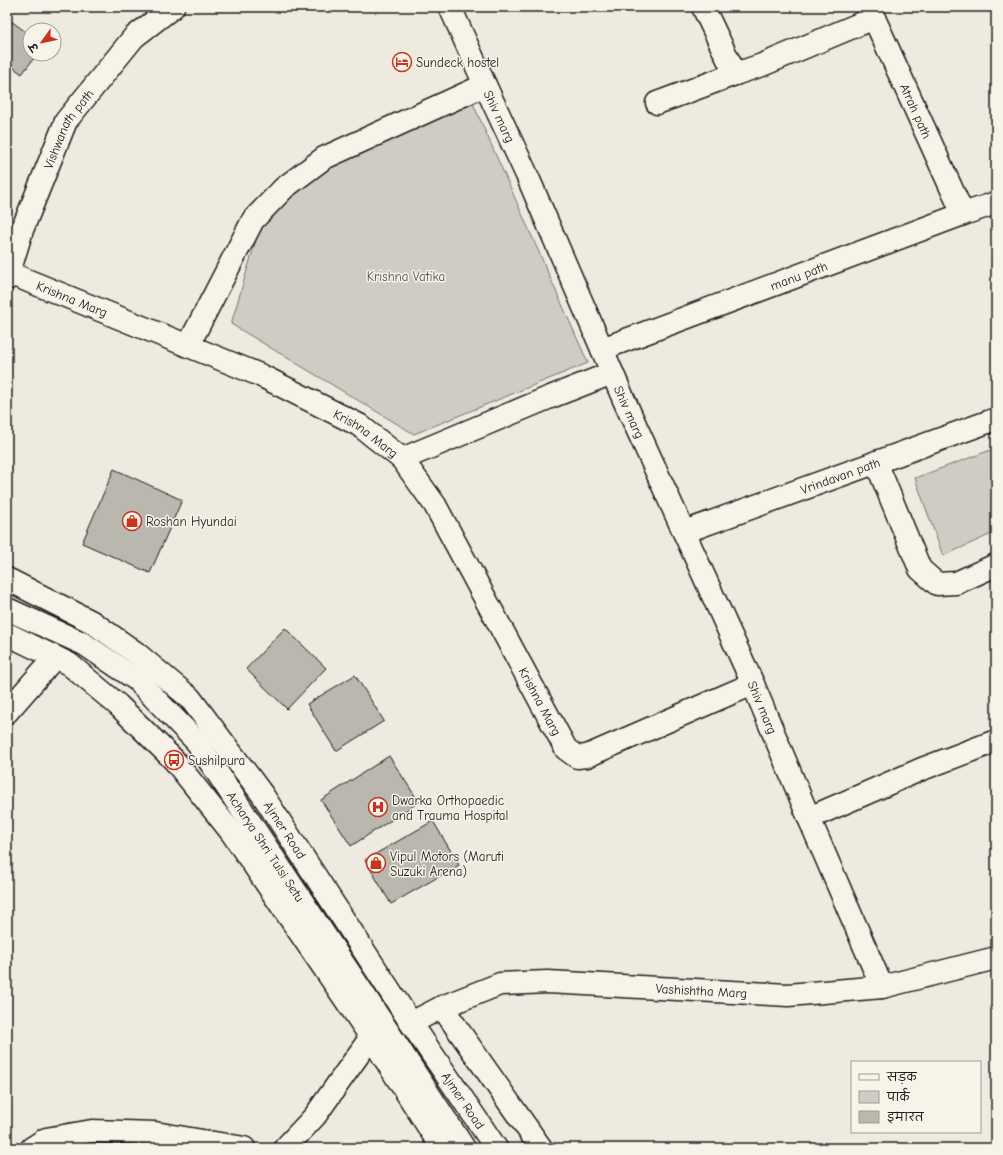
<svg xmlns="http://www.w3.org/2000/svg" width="1003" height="1155" font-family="'Comic Neue','Playpen Sans Deva',sans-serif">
  <rect width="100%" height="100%" fill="#eeeae0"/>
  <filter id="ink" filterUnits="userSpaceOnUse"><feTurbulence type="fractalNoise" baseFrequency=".025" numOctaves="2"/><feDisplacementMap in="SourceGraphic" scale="8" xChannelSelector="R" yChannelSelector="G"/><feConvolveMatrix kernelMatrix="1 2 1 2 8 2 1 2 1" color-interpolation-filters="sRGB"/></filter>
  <g filter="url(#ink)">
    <!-- green -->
    <path fill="#cfccc3" stroke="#767470" d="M471 99 588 363 414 434 231 324 262 220 299 185 345 160Z
      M996 448V532L943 556 915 478Z"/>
    <!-- building -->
    <path fill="#bab7af" stroke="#1c1c1c" d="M7 18 30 35V54H37L22 74 7 63Z
      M114 469 182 500 150 573 82 543Z
      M285 628 326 668 287 709 246 669Z
      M355 675 384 721 336 751 307 704Z
      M389 756 419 802 351 846 321 800Z
      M433 821 459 865 391 904 365 860Z"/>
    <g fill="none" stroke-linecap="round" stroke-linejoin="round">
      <!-- minor casing -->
      <g stroke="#1c1c1c" stroke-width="25">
        <g id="minor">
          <path id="s1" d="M450 7 485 85 526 173 624 400 753 684 809 818 882 987"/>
          <path d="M703 7 735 74 762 65 874 18"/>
          <path id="s2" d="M869 7 963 214"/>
          <path d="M657 103 735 74"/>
          <path id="s3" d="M9 273 260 375 359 425 402 459 435 505 566 749 577 757 587 756 727 695 753 684"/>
          <path id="s4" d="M7 279 22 230 66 121 134 37 173 7"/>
          <path d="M188 346 253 220 284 188 324 158 485 85"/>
          <path id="s5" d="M602 349 963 214 996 203"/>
          <path d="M402 459 548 398 612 373"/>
          <path d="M876 462 920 569 937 584 956 583 996 565"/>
          <path id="s6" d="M684 532 996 419"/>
          <path d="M7 712 55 657"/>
          <path d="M809 818 922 769 996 741"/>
          <path d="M442 1007 541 1148"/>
          <path id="s7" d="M411 1023 442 1007 500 984 548 982 788 995 882 987 996 958"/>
          <path d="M32 1148 46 1139 92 1131 155 1133 244 1148"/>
          <path d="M285 1148 315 1116 371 1037"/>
        </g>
      </g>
      <!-- highway casing -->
      <g stroke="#1c1c1c" stroke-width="25">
        <g id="highway">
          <path id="s8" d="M7 579 92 622 136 653 190 698 262 794 411 1023 496 1148"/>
          <path id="s9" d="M7 609 84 644 137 680 197 742 359 987 464 1148"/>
          <path d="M7 634 69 664 118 705 174 760 232 833 371 1037 442 1148"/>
        </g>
      </g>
      <!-- minor -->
      <use href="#minor" stroke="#f7f3e8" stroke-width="22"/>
      <!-- highway -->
      <use href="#highway" stroke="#f7f3e8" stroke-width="22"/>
    </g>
  </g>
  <!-- icons -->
  <defs>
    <g id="hotel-ring" transform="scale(1)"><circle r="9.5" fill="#f7f3e8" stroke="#c8321e" stroke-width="1.5"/><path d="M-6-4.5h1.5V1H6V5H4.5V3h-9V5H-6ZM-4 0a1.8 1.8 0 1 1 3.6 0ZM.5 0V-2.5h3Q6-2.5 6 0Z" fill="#c8321e"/></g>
    <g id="shop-ring" transform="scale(1)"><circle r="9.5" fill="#f7f3e8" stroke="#c8321e" stroke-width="1.5"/><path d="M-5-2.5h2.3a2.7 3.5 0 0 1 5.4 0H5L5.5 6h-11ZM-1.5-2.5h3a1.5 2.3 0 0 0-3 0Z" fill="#c8321e"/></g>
    <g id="bus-ring" transform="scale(1)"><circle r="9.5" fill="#f7f3e8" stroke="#c8321e" stroke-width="1.5"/><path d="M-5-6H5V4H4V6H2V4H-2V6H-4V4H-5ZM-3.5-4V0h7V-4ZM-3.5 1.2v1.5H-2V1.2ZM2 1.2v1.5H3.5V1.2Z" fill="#c8321e"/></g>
    <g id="hospital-ring" transform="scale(1)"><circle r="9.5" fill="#f7f3e8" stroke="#c8321e" stroke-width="1.5"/><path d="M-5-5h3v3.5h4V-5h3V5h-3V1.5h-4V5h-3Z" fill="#c8321e"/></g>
  </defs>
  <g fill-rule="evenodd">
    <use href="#hotel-ring" x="402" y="62"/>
    <use href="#shop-ring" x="132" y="521"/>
    <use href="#bus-ring" x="174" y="760"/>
    <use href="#hospital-ring" x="378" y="807"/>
    <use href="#shop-ring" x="376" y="863"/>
  </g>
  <g text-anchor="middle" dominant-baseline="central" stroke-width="3" stroke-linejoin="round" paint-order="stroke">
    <!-- poi labels -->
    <g font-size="13" fill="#1c1c1c" stroke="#f7f3e8" text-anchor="start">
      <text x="416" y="62">Sundeck hostel</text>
      <text x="146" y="521">Roshan Hyundai</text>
      <text x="188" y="760">Sushilpura</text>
      <text x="392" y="800">Dwarka Orthopaedic<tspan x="392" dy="15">and Trauma Hospital</tspan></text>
      <text x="390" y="856">Vipul Motors (Maruti<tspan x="390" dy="15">Suzuki Arena)</tspan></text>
    </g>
    <!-- street labels -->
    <g font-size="13" fill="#1c1c1c" stroke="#f7f3e8">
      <text stroke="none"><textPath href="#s2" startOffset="114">Atrah path</textPath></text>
      <text stroke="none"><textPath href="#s1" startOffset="120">Shiv marg</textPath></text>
      <text stroke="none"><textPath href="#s4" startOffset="163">Vishwanath path</textPath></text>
      <text stroke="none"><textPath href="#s5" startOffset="210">manu path</textPath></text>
      <text stroke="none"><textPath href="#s3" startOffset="68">Krishna Marg</textPath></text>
      <text stroke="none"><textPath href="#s1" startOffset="443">Shiv marg</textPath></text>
      <text stroke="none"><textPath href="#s3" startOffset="392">Krishna Marg</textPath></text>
      <text stroke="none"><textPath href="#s6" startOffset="166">Vrindavan path</textPath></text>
      <text stroke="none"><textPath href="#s3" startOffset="716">Krishna Marg</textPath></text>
      <text stroke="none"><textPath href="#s1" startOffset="767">Shiv marg</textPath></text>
      <text stroke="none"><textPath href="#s8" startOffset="382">Ajmer Road</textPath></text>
      <text stroke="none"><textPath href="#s9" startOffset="360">Acharya Shri Tulsi Setu</textPath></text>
      <text stroke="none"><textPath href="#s7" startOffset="299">Vashishtha Marg</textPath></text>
      <text stroke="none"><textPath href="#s8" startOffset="706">Ajmer Road</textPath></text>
    </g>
    <!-- park labels -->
    <g font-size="13" fill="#52514e" stroke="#f7f3e8">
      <text x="406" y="276">Krishna Vatika</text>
    </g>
  </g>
  <!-- margin -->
  <rect width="1003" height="1155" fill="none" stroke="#f7f3e8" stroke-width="24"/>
  <rect x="12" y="12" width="979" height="1131" fill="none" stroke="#1c1c1c" stroke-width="1.5" filter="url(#ink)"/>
  <!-- legend -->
  <rect x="851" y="1061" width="130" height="72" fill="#f7f3e8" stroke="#9f9d96"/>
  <rect x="859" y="1074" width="20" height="6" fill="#f7f3e8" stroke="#9f9d96"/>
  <text x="887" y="1081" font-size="12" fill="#1c1c1c">सड़क</text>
  <rect x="859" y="1091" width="20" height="12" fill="#cfccc3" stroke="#9f9d96"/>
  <text x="887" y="1101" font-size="12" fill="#1c1c1c">पार्क</text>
  <rect x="859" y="1111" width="20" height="12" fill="#bab7af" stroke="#9f9d96"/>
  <text x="887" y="1121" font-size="12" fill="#1c1c1c">इमारत</text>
  <!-- north arrow -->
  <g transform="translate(42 42) rotate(237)"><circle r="19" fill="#f7f3e8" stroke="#9f9d96"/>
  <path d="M0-3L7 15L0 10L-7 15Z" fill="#c8321e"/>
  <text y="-6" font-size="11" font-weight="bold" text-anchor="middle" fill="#1c1c1c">उ</text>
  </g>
</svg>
